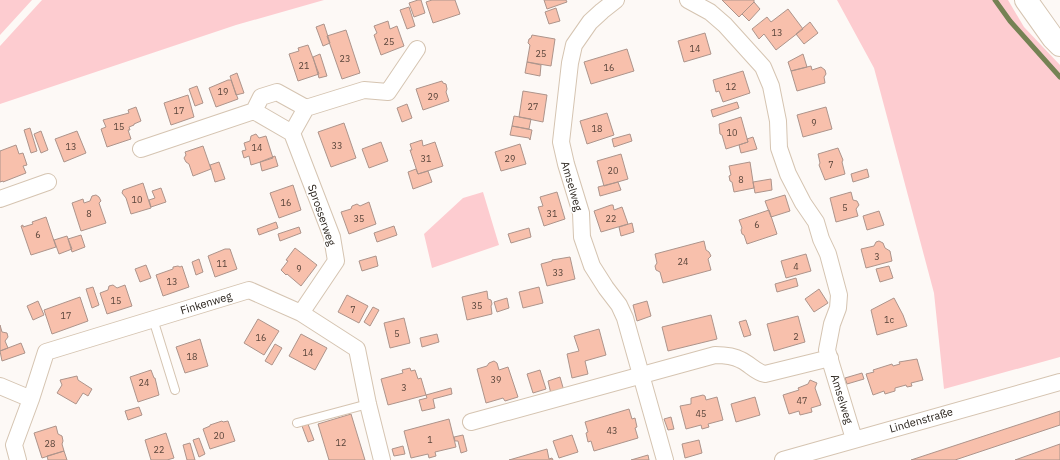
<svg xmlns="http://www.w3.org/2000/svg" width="1060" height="460" font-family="'IBM Plex Sans',sans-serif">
  <rect width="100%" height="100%" fill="#fdf9f6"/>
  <!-- green -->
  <path fill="#fdccd0" d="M0 0H32L0 35Z
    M42 0H324L236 25 0 104V46Z
    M837 0H1008L1024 27 1060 65V357L944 389 934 293 874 68Z
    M483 192 499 245 432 268 424 234 463 198Z"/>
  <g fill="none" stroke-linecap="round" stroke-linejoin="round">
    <!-- stream -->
    <path stroke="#758254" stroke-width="5" d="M995 0 1010 21 1060 77"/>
  </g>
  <!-- building -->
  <path fill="#f8c0ac" stroke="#ad948b" d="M418 0H421L425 13 414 17 409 3Z
    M432 0H455L460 14 433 23 426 2Z
    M544 0H566L567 2 547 9Z
    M722 0H754V2L739 17Z
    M754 2 760 9 749 21 742 14Z
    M409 7 415 26 407 29 400 10Z
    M556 8 560 21 549 24 545 12Z
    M788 9 803 29 776 50 764 34 759 39 752 29 767 17 771 22Z
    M388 21 390 29 397 26 404 46 381 55 374 35 377 33 374 26Z
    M810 22 818 33 804 44 796 34Z
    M324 24 330 43 323 46 316 27Z
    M346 30 360 73 342 79 327 36Z
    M705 33 711 54 684 62 678 41Z
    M532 35 555 39 551 66 527 62 530 45 528 43 529 39 531 38Z
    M308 45 319 74 298 81 289 54 299 51 298 48Z
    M627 49 634 71 591 84 584 62Z
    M320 54 327 76 319 78 313 57Z
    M803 54 807 67 791 71 788 62Z
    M527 62 541 65 540 76 525 73Z
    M811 66 812 70 821 67 825 70 826 74 824 77 825 83 797 91 791 71Z
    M743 71 750 93 723 102 719 91 716 92 713 80Z
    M237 73 244 93 236 95 230 76Z
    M228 80H231L238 99 216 107 209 88Z
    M442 81 443 83 446 84 447 89 446 92 449 101 423 110 416 89Z
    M197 86 203 103 195 106 189 89Z
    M523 91 547 95 543 122 519 117Z
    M188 95 194 117 171 125 164 103Z
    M737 102 739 108 713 117 711 110Z
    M407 104 412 118 402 122 397 108Z
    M136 107 141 121 134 124V125L129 127 130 130H128L131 139 107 147 101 129 106 127 103 120 129 113 128 110Z
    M826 107 832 129 803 137 797 115Z
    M607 113 614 135 587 144 580 121Z
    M514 116 531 119 529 129 512 126Z
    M741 117 748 142 726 149 722 135 720 134 719 124Z
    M344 123 356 158 331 167 318 132Z
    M512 126 532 130 530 140 529 138 510 135Z
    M30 128 37 151 31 153 24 130Z
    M41 131 48 150 41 153 34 134Z
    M77 131 86 153 64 162 55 139Z
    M256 134 259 138 266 136 273 158 251 165 249 156 244 158 242 151 246 150 244 143 250 141 251 136Z
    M630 134 632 141 614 147 612 139Z
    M753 137 757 149 741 153 739 145 748 142 747 139Z
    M422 140 423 146 435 142 443 166 418 174 410 150H412L410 144Z
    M381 142 388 161 369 168 362 149Z
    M520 144 526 164 501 171 495 152Z
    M16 145 19 154 23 153 27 165 23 166 26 173 3 182V181L0 182V151Z
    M203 146 211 169 193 176 189 164 186 162 184 158 186 155 185 152Z
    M838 148 843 160 842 162 845 174 825 180 819 165 820 163 818 154Z
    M621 154 628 179 604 186 597 161Z
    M275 156 278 166 262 171 260 162Z
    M219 162 225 179 215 182 210 165Z
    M750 162 754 188 734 192 732 182 730 181 729 176 731 175 729 166Z
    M416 169 418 174 428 171 432 182 413 189 408 172Z
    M867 169 869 177 853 182 851 174Z
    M771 179 772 190 755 193 753 182Z
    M618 182 621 190 600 196 598 187Z
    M143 183 151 208 131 214 126 198 122 193 123 190Z
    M293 185 301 210 279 218 270 193Z
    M161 188 166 202 151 207 149 200 155 198 152 191Z
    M557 192 565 219 544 226 538 207 543 206 540 197Z
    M851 192 853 200 857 201 859 205 856 209 858 216 836 222 830 198Z
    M96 195 99 197 101 201 99 203 106 223 81 231 72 203 83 199 84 203 90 201 92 196Z
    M785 195 790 211 771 217 765 201Z
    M369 202 376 224 349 234 341 212 351 209 352 206 357 204 360 206Z
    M611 205H613L614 210 622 207 628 224 601 232 594 211Z
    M769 210 777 234 747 244 744 235 742 234 741 230 742 228 739 220Z
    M879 211 884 225 867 230 863 216Z
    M46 217 56 247 31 255 21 226 23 225V227L33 224 32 222Z
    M276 222 278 228 259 235 257 229Z
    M632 223 634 232 621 236 619 227Z
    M394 226 397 235 377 242 374 233Z
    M299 227 301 233 280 241 278 234Z
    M529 228 531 237 511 243 508 234Z
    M81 235 85 247 72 252 68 239Z
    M67 236 72 249 59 254 54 240Z
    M704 241 706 250 709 252 711 256 708 259 711 270 663 283 660 272 656 270 655 266 657 263 655 254Z
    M879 241 883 243 885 248 890 251 892 261 866 268 861 249 874 246 876 242Z
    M295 248 317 265 301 286 287 274 286 275 281 270 288 261 286 260Z
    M225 249H230L237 269 215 277 208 256Z
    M806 254 811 271 786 278 781 261Z
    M376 256 378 266 362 271 359 261Z
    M570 257 575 279 547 286 541 264 552 261V260Z
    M199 259 203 272 196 275 192 262Z
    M146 265 151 278 140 282 135 269Z
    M178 266 180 267 182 266 189 287 163 296 156 275 173 269V267Z
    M889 266 893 278 880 282 876 269Z
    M796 278 798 286 777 292 775 284Z
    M113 285 117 288 125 285 132 306 107 314 100 293 108 290 109 286Z
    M93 287 99 305 92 308 86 289Z
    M539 287 543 303 523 308 519 292Z
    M819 289 828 303 814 312 805 299Z
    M487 291 488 299 491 300 492 304 491 306 492 314 467 320 462 297Z
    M347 295 368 306 359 323 338 312Z
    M80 297 88 321 52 334 44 310Z
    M507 298 509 308 497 312 494 302Z
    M894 298 903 315 907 326 877 335 871 310Z
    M38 301 44 315 33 320 27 306Z
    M647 301 651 316 637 321 633 305Z
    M373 307 379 310 370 326 364 322Z
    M711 315 717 339 668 351 662 327Z
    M798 316 805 342 774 351 767 324Z
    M404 318 410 343 390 348 384 323Z
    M258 319 279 331 264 355 244 343Z
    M746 320 751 335 744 337 739 322Z
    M0 325 2 332 7 333 8 337 5 341 8 348 0 351Z
    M599 329 606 355 585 361 588 374 572 378 567 354 579 351 574 336Z
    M301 334 327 348 315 370 289 356Z
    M437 334 439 342 422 347 420 338Z
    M200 339 208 366 185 373 176 347Z
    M21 343 25 353 2 361 0 351Z
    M275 344 282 348 272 365 265 361Z
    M917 359 923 380 911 383 912 386 907 387 906 385 895 388V391L885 394 884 391 873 395 866 374 874 372 873 370 892 364 893 366 900 364 899 362Z
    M494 361 497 363 499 370 508 367 518 397 505 401 503 398 486 403 477 369 487 366 489 363Z
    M410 368 411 371 415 370 418 379 421 378 426 395 388 405 381 379 403 373 402 370Z
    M151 370 154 378H155L159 395 138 402 130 377Z
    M540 370 546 389 533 393 527 374Z
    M862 373 864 379 847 384 845 378Z
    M77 376 78 380 92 389 88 396 83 393 76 404 57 393 62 385 60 380Z
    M560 377 564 391 551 394 548 381Z
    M810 380 817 383 815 388 821 405 811 408 812 412 800 415 799 411 789 414 783 395 799 390 798 388 808 384Z
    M451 388 452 394 433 399 435 408 422 411 419 400 427 398 426 395Z
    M703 395 705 396 706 400 717 397 723 420 708 424 709 427 702 429 701 425 686 429 680 406 691 404V398Z
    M755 397 760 415 736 422 731 404Z
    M139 407 142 415 128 420 125 411Z
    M629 409 632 419 635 418 637 427 635 428 638 438 594 451 591 441 588 442 586 433 588 432 585 422Z
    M1060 411V425L955 460H911Z
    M351 414 365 460H329L318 424Z
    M671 417 674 429 668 430 664 419Z
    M449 419 456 447 435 452 436 456 429 458 428 454 411 458 404 431Z
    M222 421 223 422 228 421 235 441 210 449 203 429 210 426V425Z
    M308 424 314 440 308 442 302 426Z
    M56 426 58 434 62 436 63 441 62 444 64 451 42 458 34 433Z
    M166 433 174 458 167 460H151L145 440Z
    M463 435 467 451 461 453 458 441H455L454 437Z
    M572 435 578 452 559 458 553 441Z
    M199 438 205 454 199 457 193 440Z
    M699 440 702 453 685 458 682 444Z
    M190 443 195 460H187L183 445Z
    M1060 444V460H1015Z
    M403 446 405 454 394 456 392 449Z
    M547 449 549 459 552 458 553 460H509Z
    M64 451 67 460H48L47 456Z
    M648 455 649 460H631Z"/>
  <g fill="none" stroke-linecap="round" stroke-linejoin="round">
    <!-- service casing -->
    <g stroke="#d5c4b1" stroke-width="10">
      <path id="service" d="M153 319 175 390
        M297 423 368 404"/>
    </g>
    <!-- minor casing -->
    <g stroke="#d5c4b1" stroke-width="18">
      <path id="minor" d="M616 0 602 11 590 22 574 45 570 63 561 142 566 164 581 213 582 237 592 266 606 288 619 305 625 318 665 460
        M688 0 710 12 725 25 763 67 771 86 778 121 779 148 788 174 803 203 816 222 821 239 828 254 839 295 838 308 832 324 827 350 854 439
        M306 108 364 90 388 92 417 49
        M254 111 261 97 277 92 306 108 292 133
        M141 149 254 111 292 133 332 237 336 261 301 313
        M0 199 48 182
        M0 386 31 399
        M471 422 715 355C723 355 734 356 741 360 750 364 755 372 765 374L830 358
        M18 460 14 445 31 399 46 352 249 290 301 313 357 349 368 404 382 460
        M783 460 1060 382"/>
    </g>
    <!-- secondary casing -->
    <g stroke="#d5c4b1" stroke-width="24">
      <path id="secondary" d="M1026 0 1053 38 1060 45"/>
    </g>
    <!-- service -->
    <use href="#service" stroke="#fff" stroke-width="8"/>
    <!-- minor -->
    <use href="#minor" stroke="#fff" stroke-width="16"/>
    <!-- secondary -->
    <use href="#secondary" stroke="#fff" stroke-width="22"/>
  </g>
  <g text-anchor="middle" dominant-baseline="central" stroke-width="3.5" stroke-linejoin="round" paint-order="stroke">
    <!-- number labels -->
    <g font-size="9" fill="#58443a">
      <text x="777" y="32">13</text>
      <text x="389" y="41">25</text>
      <text x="695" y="48">14</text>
      <text x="541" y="53">25</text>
      <text x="345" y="58">23</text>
      <text x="304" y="65">21</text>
      <text x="609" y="67">16</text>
      <text x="731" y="86">12</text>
      <text x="223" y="91">19</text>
      <text x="433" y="96">29</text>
      <text x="533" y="106">27</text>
      <text x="179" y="110">17</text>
      <text x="814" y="122">9</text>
      <text x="119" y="126">15</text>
      <text x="597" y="128">18</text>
      <text x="732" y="132">10</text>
      <text x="337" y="145">33</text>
      <text x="71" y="146">13</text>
      <text x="257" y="147">14</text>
      <text x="426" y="158">31</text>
      <text x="510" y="158">29</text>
      <text x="831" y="164">7</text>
      <text x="613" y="170">20</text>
      <text x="741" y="179">8</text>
      <text x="137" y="199">10</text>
      <text x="286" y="202">16</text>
      <text x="845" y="207">5</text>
      <text x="89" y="213">8</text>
      <text x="552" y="213">31</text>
      <text x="359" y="218">35</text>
      <text x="611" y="218">22</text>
      <text x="757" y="224">6</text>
      <text x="38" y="234">6</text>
      <text x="877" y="256">3</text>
      <text x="683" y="261">24</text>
      <text x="222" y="263">11</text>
      <text x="796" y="266">4</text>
      <text x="299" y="268">9</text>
      <text x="558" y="272">33</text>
      <text x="172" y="281">13</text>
      <text x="116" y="300">15</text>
      <text x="477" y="305">35</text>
      <text x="353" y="309">7</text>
      <text x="66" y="315">17</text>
      <text x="889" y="319">1c</text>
      <text x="397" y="333">5</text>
      <text x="796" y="336">2</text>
      <text x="261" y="337">16</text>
      <text x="308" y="352">14</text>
      <text x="192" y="356">18</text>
      <text x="496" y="379">39</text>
      <text x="144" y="382">24</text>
      <text x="404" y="387">3</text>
      <text x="802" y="400">47</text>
      <text x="701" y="413">45</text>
      <text x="612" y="430">43</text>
      <text x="219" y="435">20</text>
      <text x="430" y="439">1</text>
      <text x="341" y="442">12</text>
      <text x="50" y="443">28</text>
      <text x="159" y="449">22</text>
    </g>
    <!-- street labels -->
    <g font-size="11" fill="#221b14" stroke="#fff">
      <text transform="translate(572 186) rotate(74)">Amselweg</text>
      <text transform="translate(322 215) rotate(71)">Sprosserweg</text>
      <text transform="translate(206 303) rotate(-17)">Finkenweg</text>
      <text transform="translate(842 399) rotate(73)">Amselweg</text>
      <text transform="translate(921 420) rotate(-16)">Lindenstraße</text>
    </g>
  </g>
</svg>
